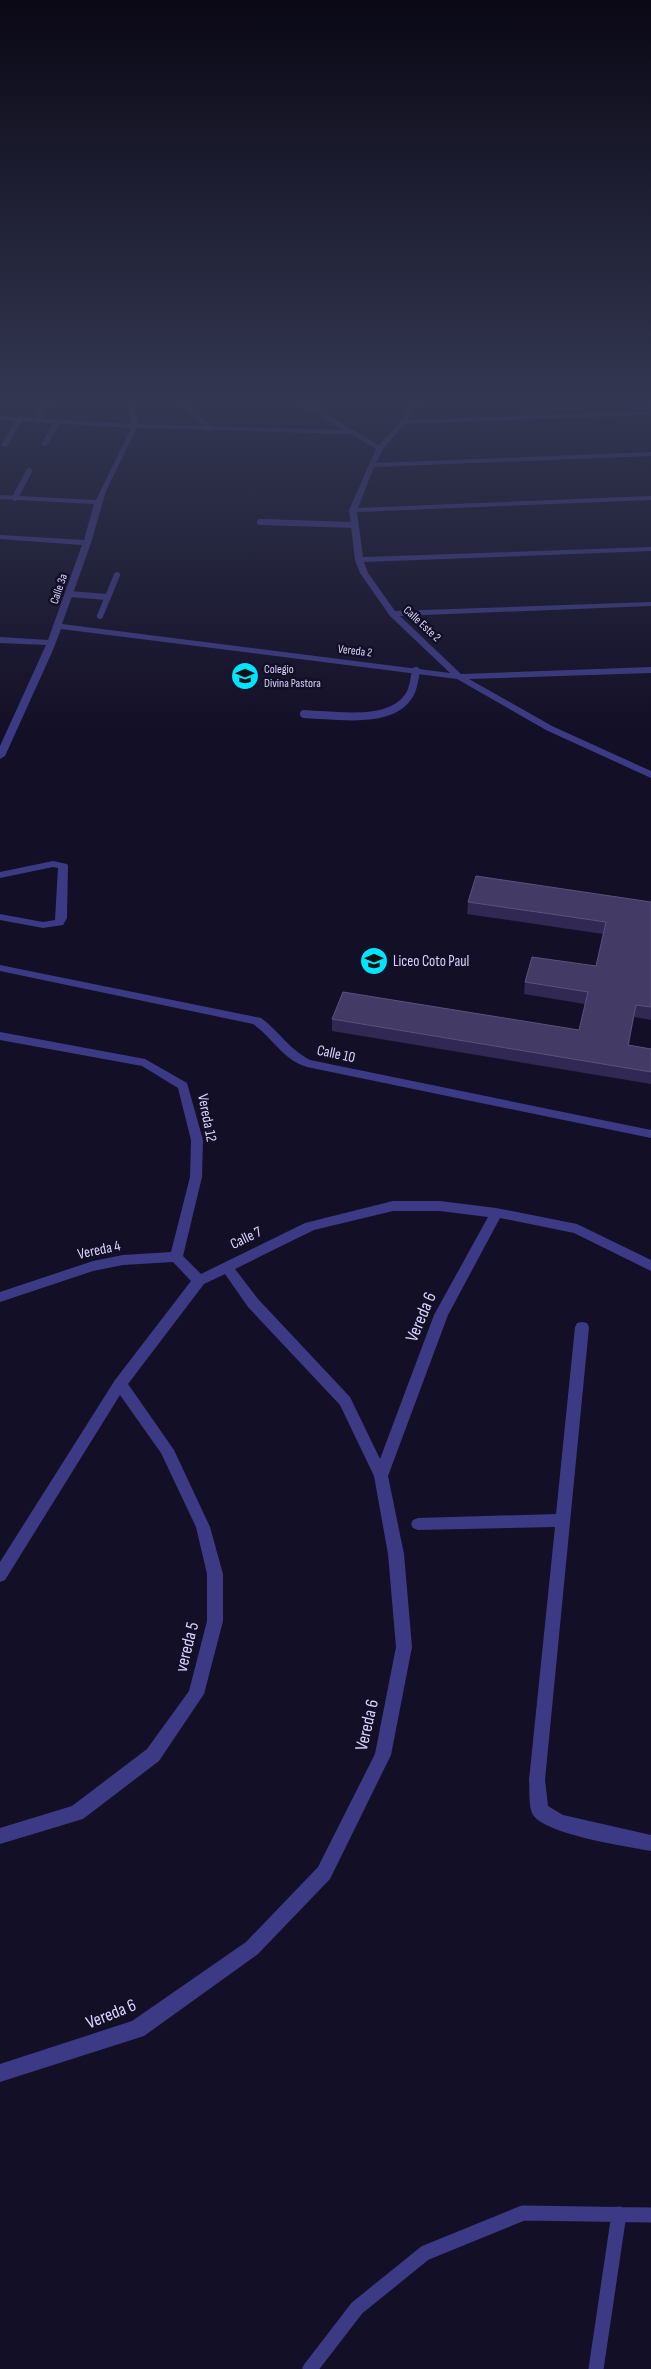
<svg xmlns="http://www.w3.org/2000/svg" width="651" height="2369" font-family="'Sofia Sans Condensed',sans-serif">
  <rect width="100%" height="100%" fill="#130f26"/>
  <g fill="none" stroke-linecap="round" stroke-linejoin="round">
    <!-- lane-far2 -->
    <path stroke="#3d3a85" stroke-width="6" d="M179 398 209 428
      M38 420 50 398
      M45 443 58 421
      M5 444 20 419
      M15 498 29 471
      M260 522 355 525
      M69 594 107 597
      M100 616 117 575"/>
    <!-- lane-far1 -->
    <path stroke="#3d3a85" stroke-width="8" d="M304 714C333 715 389 725 408 697 414 690 414 679 416 671"/>
    <!-- lane -->
    <path stroke="#3d3a85" stroke-width="15" d="M310 2369 357 2308 425 2253 523 2213 651 2215
      M596 2369 619 2214"/>
    <!-- street -->
    <path fill="#3d3a85" fill-rule="evenodd" d="M126 398H132L138 424 343 430 290 398H298L379 445 400 421 416 398H422L408 420 651 411V415L405 424 383 449 376 463 651 452V456L374 467 358 508 651 496V500L357 512 363 557 651 547V551L364 562 368 573 395 611 651 602V606L400 616 461 674 651 667V673L469 679 552 726 651 771V778L546 730 457 679 61 629 53 650 5 756 0 759V746L46 645 0 643V637L48 640 82 545 0 539V535L84 540 94 504 0 499V495L96 500 131 428 0 420V416L131 424ZM137 428 351 434 376 449 349 510 355 560 360 573 390 616 450 673 62 624 91 543 106 491Z
      M53 861 67 864 68 866 67 918 63 925 43 928 0 920V914L43 922 55 920 58 868 53 867 0 878V872Z
      M0 965 261 1018C281 1033 288 1048 310 1060L651 1130V1138L307 1067C283 1060 273 1038 253 1024L0 971Z
      M0 1032 145 1059 187 1083 203 1140 202 1177 183 1256 201 1274 305 1223 393 1201H440L496 1208 577 1224 651 1260V1271L574 1233 500 1218 448 1315 388 1476 404 1554 412 1647 391 1755 330 1879 258 1954 144 2036 0 2082V2064L132 2021 246 1942 318 1867 375 1754 396 1647 388 1554 374 1476 340 1405 248 1307 225 1274 204 1284 128 1384 174 1450 210 1527 223 1574V1621L204 1694 159 1761 83 1819 0 1844V1828L72 1806 147 1749 189 1691 207 1621V1574L196 1527 161 1453 120 1395 5 1580 0 1582V1562L115 1380 191 1281 173 1262 123 1265 93 1271 0 1302V1292L93 1261 123 1255 171 1252 190 1177 191 1140 178 1088 142 1066 0 1040ZM393 1211H440L488 1217 434 1315 380 1459 350 1397 258 1299 235 1269 314 1230Z
      M582 1322 587 1323 589 1327 545 1780 548 1806 563 1815 651 1835V1851C625 1846 547 1835 533 1815 528 1806 530 1790 529 1780L555 1527 418 1530 413 1528 411 1524 413 1520 418 1518 556 1514 575 1327 577 1323Z"/>
  </g>
  <!-- wall -->
  <path fill="#312854" d="M468 902H651V1020L634 1017 629 1045 651 1049V1084L332 1031V1019L579 1030 585 1004 524 994 525 982 596 966 603 934 467 914Z"/>
  <!-- building -->
  <path fill="#433a66" stroke="#5a527e" d="M476 876 651 902V1007L636 1005 628 1045 651 1049V1072L332 1019 343 992 579 1030 588 992 525 982 532 957 596 966 606 922 468 902Z"/>
  <!-- sky -->
  <linearGradient id="sky" x2="0" y2="1"><stop stop-color="#0a0815"/><stop offset="0.55" stop-color="#333752"/><stop offset="1" stop-color="#333752" stop-opacity="0"/></linearGradient>
  <rect width="651" height="730" fill="url(#sky)"/>
  <!-- icons -->
  <defs>
    <g id="school-disc" transform="scale(1.4375)"><circle r="9.5" fill="#00e5ff" stroke="#130f26"/><path d="M0-5L7-2L0 1L-7-2ZM-4 1L0 2.5L4 1V4Q0 6-4 4Z" fill="#111"/></g>
  </defs>
  <g fill-rule="evenodd">
    <use href="#school-disc" x="245" y="676"/>
    <use href="#school-disc" x="374" y="961"/>
  </g>
  <g text-anchor="middle" dominant-baseline="central" stroke-width="5" stroke-linejoin="round" paint-order="stroke">
    <!-- far-street labels -->
    <g font-size="12" fill="#d9d4ff" stroke="#130f26">
      <text transform="translate(59 589) rotate(-71)">Calle 3a</text>
      <text transform="translate(422 624) rotate(43)">Calle Este 2</text>
      <text transform="translate(355 651) rotate(7)">Vereda 2</text>
    </g>
    <!-- far-poi labels -->
    <g font-size="12" fill="#d9d4ff" stroke="#130f26" text-anchor="start">
      <text x="264" y="669">Colegio<tspan x="264" dy="14">Divina Pastora</tspan></text>
    </g>
    <!-- poi labels -->
    <g font-size="15" fill="#d9d4ff" stroke="#130f26" text-anchor="start">
      <text x="393" y="961">Liceo Coto Paul</text>
    </g>
    <!-- street labels -->
    <g font-size="15" fill="#d9d4ff" stroke="#130f26">
      <text transform="translate(336 1054) rotate(12)">Calle 10</text>
      <text transform="translate(207 1118) rotate(79)">Vereda 12</text>
      <text transform="translate(246 1238) rotate(-26)">Calle 7</text>
      <text transform="translate(99 1250) rotate(-12)">Vereda 4</text>
    </g>
    <!-- near-street labels -->
    <g font-size="18" fill="#d9d4ff" stroke="#130f26">
      <text transform="translate(421 1317) rotate(-67)">Vereda 6</text>
      <text transform="translate(187 1647) rotate(-76)">vereda 5</text>
      <text transform="translate(367 1725) rotate(-77)">Vereda 6</text>
      <text transform="translate(111 2014) rotate(-22)">Vereda 6</text>
    </g>
  </g>
</svg>
